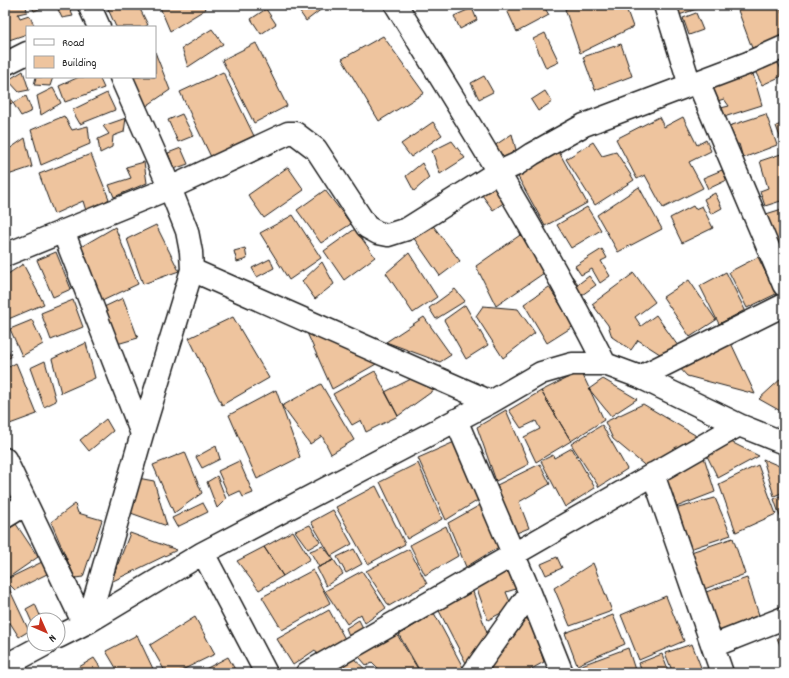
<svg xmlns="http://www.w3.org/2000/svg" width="789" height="678" font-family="Dekko,sans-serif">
  <rect width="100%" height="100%" fill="#fff"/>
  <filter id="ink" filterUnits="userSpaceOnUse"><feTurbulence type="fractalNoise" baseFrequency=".025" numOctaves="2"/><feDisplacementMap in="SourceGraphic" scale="8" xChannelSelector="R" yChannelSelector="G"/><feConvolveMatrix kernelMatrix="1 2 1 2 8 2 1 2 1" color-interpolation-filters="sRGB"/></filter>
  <g filter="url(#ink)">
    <!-- building -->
    <path fill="#eec49e" stroke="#1c1c1c" d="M11 5H26L27 12 18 14 20 18 29 15 35 27H27V34L6 41 5 7Z
      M31 5H49L34 11Z
      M56 5H68L73 16 62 18Z
      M115 5H138L148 25 144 27H116L108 9Z
      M159 5H203L206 9 170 31Z
      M295 5H327L306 21Z
      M517 5H543L549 15 517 32 507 10Z
      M574 5H625L633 27 580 53 565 9Z
      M675 5H708L679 15Z
      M736 5H779L784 18V36L752 48Z
      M472 8 477 20 460 29 454 16Z
      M266 9 276 24 261 34 251 19Z
      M696 13 703 30 689 35 683 18Z
      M212 29 223 44 188 67 182 48Z
      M545 33 559 62 546 68 533 39Z
      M383 36 424 93 379 121 342 59Z
      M256 43 287 106 254 123 222 60Z
      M621 44 632 76 595 90 583 57Z
      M155 52 170 90 145 107 132 77H155Z
      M777 61 784 75 762 85 755 71Z
      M23 71 29 90 19 92 8 80Z
      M223 72 254 136 211 157 180 92Z
      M753 74 762 105 724 117 721 108 729 106 724 99 714 102 709 88Z
      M484 76 493 92 479 99 471 83Z
      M36 77H53L50 86 34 85Z
      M79 77H99L104 88 65 102 59 86Z
      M5 87 13 103 5 105Z
      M53 88 61 103 41 115 37 96Z
      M545 91 552 102 538 111 531 100Z
      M107 93 115 110 80 124 72 110Z
      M26 96 32 111 21 116 13 103Z
      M182 114 193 136 178 142 168 120Z
      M766 114 777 145 743 158 739 144 735 145 729 126Z
      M64 116 72 130 88 126 90 144 41 165 31 130Z
      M659 117 664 127 683 117 697 145 706 140 711 151 689 162 703 188 663 208 645 175 637 179 616 139Z
      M126 118 124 132 113 136 112 147 100 153 98 139 109 134 103 126Z
      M433 122 442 135 411 157 401 144Z
      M784 123V144L783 145 776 126Z
      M512 134 516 150 500 161 491 148Z
      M25 138 32 167 5 176V152Z
      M452 141 465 158 440 174 432 151Z
      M593 142 602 156 616 152 634 180 595 205 566 159Z
      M181 148 188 164 174 169 168 153Z
      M559 152 587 203 545 226 517 175Z
      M784 153V200L765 206 760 191 768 188 760 161Z
      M91 154 109 199 87 214 83 201 54 214 39 174Z
      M144 162 147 183 114 197 109 185 131 178 126 167Z
      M422 163 429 178 414 191 406 176Z
      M288 167 304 190 264 218 248 195Z
      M722 170 727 180 708 189 703 178Z
      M490 183 505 202 493 210 479 191Z
      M639 187 662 229 618 252 597 215Z
      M325 190 351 224 321 243 297 210Z
      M715 193 722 208 711 214 704 199Z
      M784 204V242L776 244 766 214 782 209Z
      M693 206 695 209 702 206 713 228 682 243 670 218Z
      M587 207 601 230 571 248 557 225Z
      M293 215 321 258 289 280 260 233Z
      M431 223 460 261 440 276 413 237Z
      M156 225 179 271 143 284 127 239Z
      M115 227 138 284 102 301 79 248Z
      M355 229 375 257 344 280 324 251Z
      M523 233 544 273 496 306 476 266Z
      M245 248 247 259 237 262 234 251Z
      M602 249 607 258 601 261 610 276 600 283 592 269 581 275 575 266Z
      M56 252 71 289 53 297 37 260Z
      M409 253 437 297 413 313 386 273Z
      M758 257 776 294 747 308 729 272Z
      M270 259 274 268 257 277 252 268Z
      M322 262 334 284 315 299 302 281Z
      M23 264 44 304 6 320 5 316V276Z
      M726 272 745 310 719 324 700 286Z
      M634 273 655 302 635 317 641 326 656 315 678 346 663 356 638 340 631 350 612 337 608 325 592 304Z
      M572 276 578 284 572 288 566 279Z
      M589 276 596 285 582 295 576 286Z
      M689 280 716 320 690 337 663 297Z
      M549 287 574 326 547 343 524 304Z
      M455 289 465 301 436 319 429 308Z
      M123 298 138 338 117 344 104 307Z
      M73 300 83 327 51 340 41 313Z
      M465 305 488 345 466 359 444 320Z
      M483 306 518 309 535 333 503 358 476 316Z
      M233 317 269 378 222 405 189 338Z
      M424 317 451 355 440 362 386 342Z
      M32 320 43 344 22 356 10 329Z
      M304 326 378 363 332 389Z
      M730 341 755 394 687 376 677 365Z
      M5 343 11 357 5 360Z
      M86 343 95 378 61 393 52 359Z
      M45 361 56 401 44 407 30 368Z
      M16 363 37 414 7 425 5 422V369Z
      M375 371 398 416 366 432 361 420 352 425 333 394Z
      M581 371 604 420 571 441 541 391Z
      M784 376V413L759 399Z
      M415 377 437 388 398 416 385 392Z
      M603 379 637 399 611 416 589 389Z
      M321 384 354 440 331 454 322 436 310 444 282 406Z
      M276 390 300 457 257 479 229 415Z
      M541 391 571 441 536 462 524 437 540 429 536 421 521 428 509 410Z
      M643 404 695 435 697 441 649 469 613 439 605 422Z
      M506 410 529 464 496 481 477 427Z
      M106 419 113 431 89 451 80 440Z
      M602 425 627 469 599 487 571 444Z
      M725 439 759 456 718 478 704 450Z
      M459 440 480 499 446 520 418 458Z
      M216 446 220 459 202 468 196 457Z
      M572 448 595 488 565 507 541 461 553 455 554 458Z
      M185 452 202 493 174 513 153 465Z
      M703 454 715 492 671 509 659 474Z
      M763 459 784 468V492L774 496Z
      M239 461 253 493 243 497 240 491 229 496 218 471Z
      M418 463 442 519 407 539 380 482Z
      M540 464 550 484 519 502 529 528 514 534 497 485Z
      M758 465 776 514 736 532 719 484Z
      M217 476 226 499 217 508 207 482Z
      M138 478 154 481 167 526 128 512Z
      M376 486 405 544 368 564 336 507Z
      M784 494V528L774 499Z
      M715 498 731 535 687 550 671 510Z
      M203 503 208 512 177 527 172 518Z
      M75 504 78 513 102 520 83 577 75 578 51 522Z
      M482 504 502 545 466 567 448 523Z
      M333 510 352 544 331 556 311 522Z
      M16 524 38 557 5 580V531Z
      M310 525 320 542 308 549 295 531Z
      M446 526 458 556 425 575 410 545Z
      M293 531 310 559 283 576 264 547Z
      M130 533 177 550 111 582Z
      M733 538 745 574 699 591 688 553Z
      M323 546 334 560 319 567 310 551Z
      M264 547 283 576 259 590 237 561Z
      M354 549 362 564 346 573 337 557Z
      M409 549 427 584 389 606 366 571Z
      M557 557 562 568 546 575 541 564Z
      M334 560 343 574 326 586 317 568Z
      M42 562 53 571 15 590 5 580Z
      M593 563 612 611 570 626 554 588Z
      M313 570 330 603 282 630 262 597Z
      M362 571 386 608 365 623 361 614 347 624 325 591Z
      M508 571 516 589 506 592 512 607 488 620 476 586Z
      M747 578 759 615 715 633 700 594Z
      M5 580 29 631 19 637 7 618 5 619Z
      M471 586 489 639 466 663 436 605Z
      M666 596 684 641 639 660 621 615Z
      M35 604 42 620H34V627L26 609Z
      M329 610 345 639 319 658 315 650 293 665 277 639Z
      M527 610 544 662 524 673H483Z
      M434 613 466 673H421L399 635Z
      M613 615 625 644 577 665 565 633Z
      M195 617 215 654 176 673H166L150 645Z
      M359 620 363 628 350 638 346 628Z
      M395 631 418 669 414 673H383L372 662 367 666 354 651Z
      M137 635 155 673H119L106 651Z
      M784 635V654L777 638Z
      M692 644 702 670 687 673H673L665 653Z
      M628 648 636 673H582L579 666Z
      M662 654 669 673H642L639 663Z
      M351 656 369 673H318Z
      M228 657 237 673H198Z
      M94 658 104 673H69Z"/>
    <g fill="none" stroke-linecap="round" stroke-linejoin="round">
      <!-- minor casing -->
      <g stroke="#1c1c1c" stroke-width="25">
        <path id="minor" d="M89 5 99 27
          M396 5C469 123 542 240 605 364
          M665 5 690 85
          M5 64 27 53
          M698 82 784 285
          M63 231 142 434
          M5 255 170 188 288 133H295L316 149 367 227 378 233 388 235 407 229 499 171 506 169 517 164 532 154 584 125 748 63 784 47
          M192 270 491 402
          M640 377 784 305
          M456 420 530 593 562 673
          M5 459 84 624
          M653 474 722 673
          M5 517 26 504
          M203 553 266 673
          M88 622 142 434 192 270 191 252 187 231 170 188 121 77
          M58 637 88 622 203 553 491 402 541 373 572 364H605L640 377 739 425 784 443
          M713 646 784 618
          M5 666 46 644
          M307 673 739 425
          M473 673 530 593"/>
      </g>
      <!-- minor -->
      <use href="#minor" stroke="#fff" stroke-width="22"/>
    </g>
  </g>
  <!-- margin -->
  <rect width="789" height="678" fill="none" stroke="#fff" stroke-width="20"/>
  <rect x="10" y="10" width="769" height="658" fill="none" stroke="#1c1c1c" stroke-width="1.5" filter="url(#ink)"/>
  <!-- legend -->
  <rect x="26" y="26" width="130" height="52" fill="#ffffff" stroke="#a4a4a4"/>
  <rect x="34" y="39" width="20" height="6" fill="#ffffff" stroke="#a4a4a4"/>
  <text x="62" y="46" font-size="12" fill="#1c1c1c">Road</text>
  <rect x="34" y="56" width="20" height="12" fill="#eec49e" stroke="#a4a4a4"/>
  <text x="62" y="66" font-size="12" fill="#1c1c1c">Building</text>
  <!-- north arrow -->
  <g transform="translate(46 632) rotate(135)"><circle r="19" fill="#ffffff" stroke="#a4a4a4"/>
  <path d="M0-3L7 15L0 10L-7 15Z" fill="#c8321e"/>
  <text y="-6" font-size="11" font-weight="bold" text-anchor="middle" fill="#1c1c1c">N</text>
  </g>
</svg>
